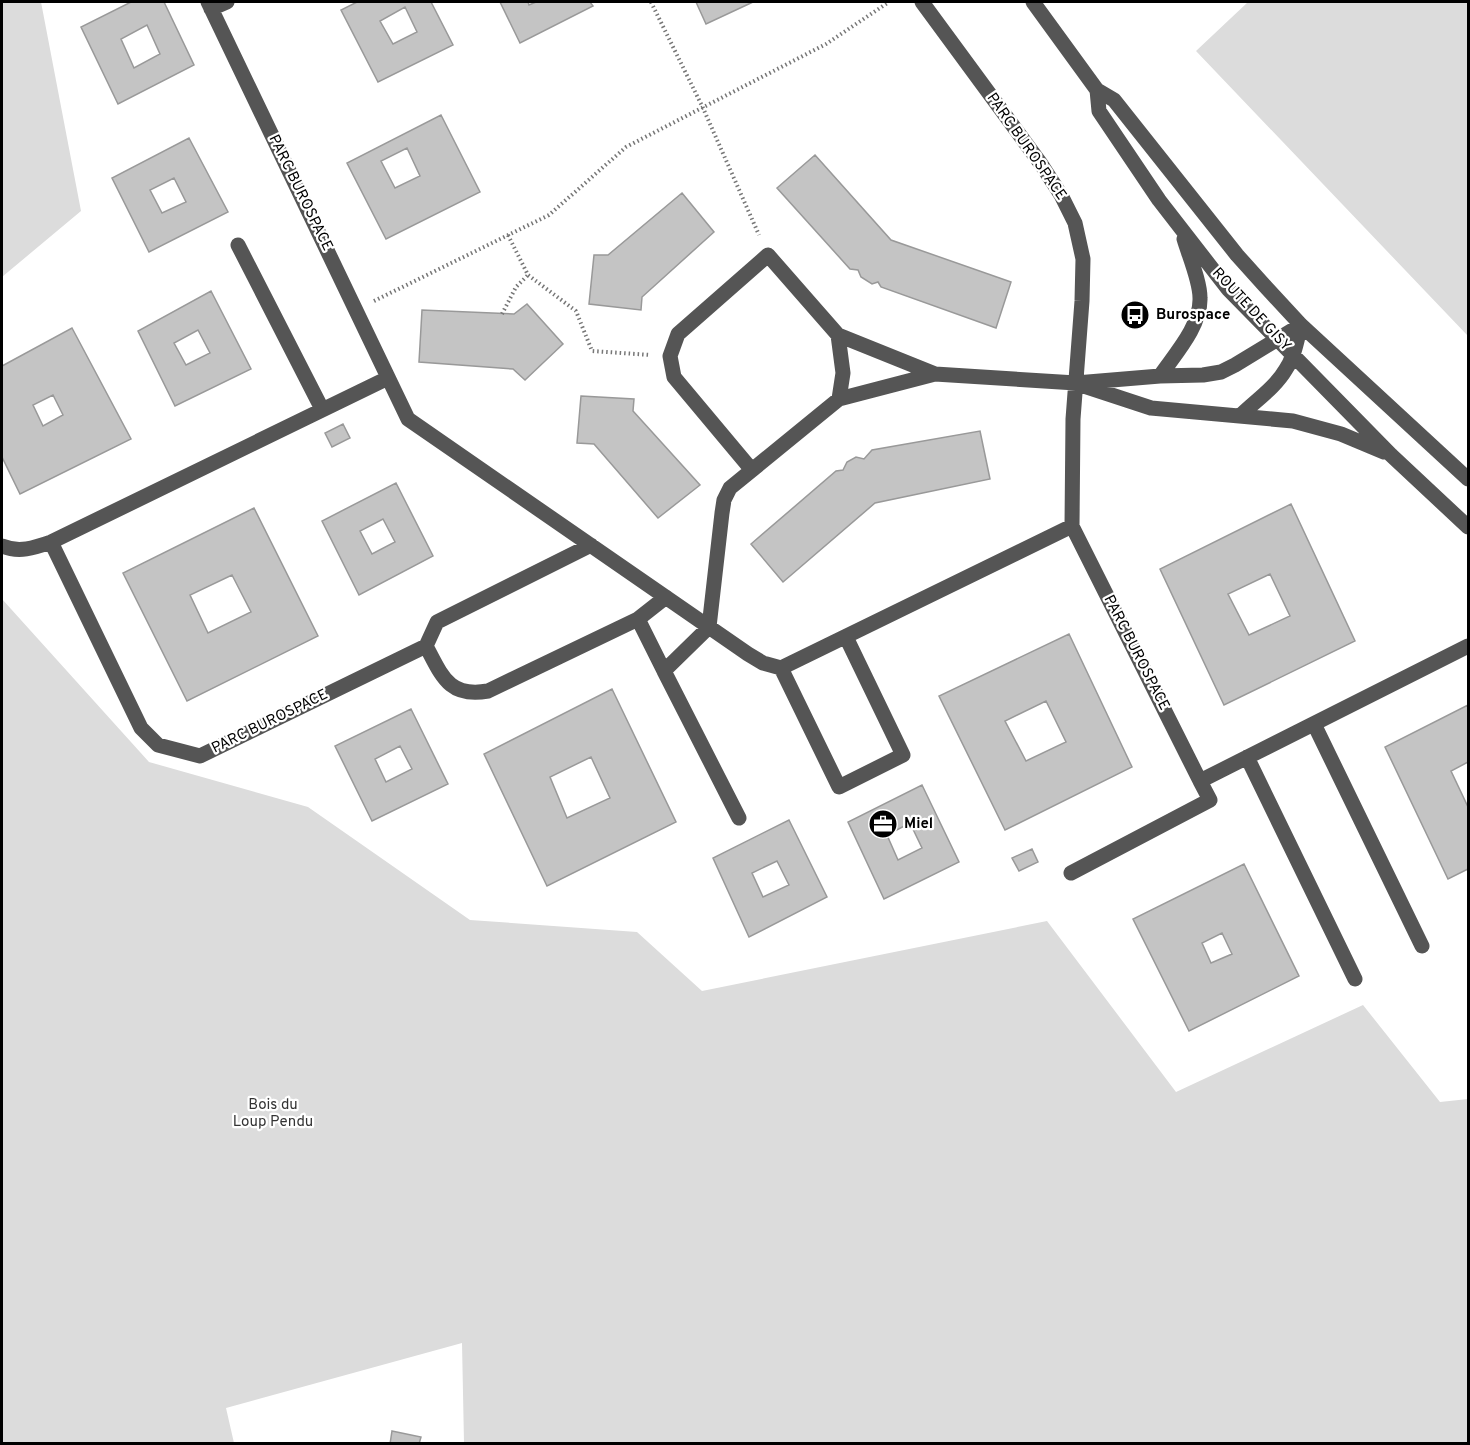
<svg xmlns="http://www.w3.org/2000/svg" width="1470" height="1445" font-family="Overpass,sans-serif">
  <rect width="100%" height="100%" fill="#fff"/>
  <!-- green -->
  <path fill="#dcdcdc" d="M2 2H41L81 211 2 277Z
    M1248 2H1468V336L1196 51Z
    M2 599 149 762 308 807 470 920 637 932 702 991 1047 921 1176 1092 1363 1005 1440 1102 1468 1099V1443H464L462 1343 226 1408 234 1443H2Z"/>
  <!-- building -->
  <path fill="#c4c4c4" stroke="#999" stroke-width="1.5" fill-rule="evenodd" d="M131 2H164L194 65 118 104 81 27ZM147 25 160 54 134 68 121 39Z
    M357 2H431L453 45 378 82 341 10ZM405 7 417 32 393 44 380 21Z
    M500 2H528L529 5 536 2H590L593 6 520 43Z
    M696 2H753L706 24Z
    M441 115 480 192 386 239 347 163ZM407 148 420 176 395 188 381 161Z
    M189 138 228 212 149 252 112 178ZM174 178 186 202 162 213 150 190Z
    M815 155 891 240 1011 282 996 328 881 287 878 282 872 284 861 277 858 270 850 269 777 188Z
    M682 193 714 232 642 297 641 310 589 304 594 255H608Z
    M211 291 251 369 175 406 138 331ZM198 330 210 353 186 365 174 343Z
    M527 304 563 344 525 380 513 369 419 362 422 310 514 314Z
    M72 328 131 439 20 494 2 457V366ZM53 395 63 415 43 426 33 405Z
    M581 396 634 399 633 411 700 485 658 518 594 444 577 443Z
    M343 424 350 438 332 447 325 433Z
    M980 431 990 479 875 503 783 582 751 544 836 471 843 470 847 462 856 457 864 459 872 450Z
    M396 483 433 556 359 595 322 521ZM383 519 395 542 372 554 360 531Z
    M1291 504 1355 641 1224 705 1160 569ZM1270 574 1290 616 1249 635 1228 594Z
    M254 508 318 636 187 701 123 573ZM232 575 251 612 208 633 190 595Z
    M1069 634 1132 767 1005 830 939 696ZM1046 701 1066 742 1026 761 1005 721Z
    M612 689 676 822 547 886 484 754ZM591 757 610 798 567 818 550 777Z
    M1468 705V762L1451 771 1468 807V869L1448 879 1385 747Z
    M411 709 448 784 372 821 335 746ZM400 746 412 769 386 782 375 759Z
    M922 785 959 862 884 899 848 822ZM910 823 922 848 898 860 887 835Z
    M789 820 827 897 749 937 713 858ZM777 861 789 885 763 897 752 873Z
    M1032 849 1038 862 1019 871 1012 858Z
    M1244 864 1299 976 1189 1031 1133 919ZM1222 933 1232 954 1211 963 1202 943Z
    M392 1431 421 1437 419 1444H390Z"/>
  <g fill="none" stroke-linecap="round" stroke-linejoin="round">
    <!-- path -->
    <path stroke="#777" stroke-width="4" stroke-dasharray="1.5 3" stroke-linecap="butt" d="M651 2 703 108 759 235
      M508 235 528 275 576 311 592 351 651 355
      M374 301 549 215 626 147 826 44 889 2
      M502 314 516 287 528 275"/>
    <!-- minor -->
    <path stroke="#555" stroke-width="15" d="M208 2 408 419 748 654 763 663 781 668 1072 526 1073 419 1082 301 1083 259 1075 223 1061 195 1041 164 922 2
      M1033 2 1097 90 1114 100 1237 255 1264 285 1301 325 1468 479
      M211 9 227 2
      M1097 90 1099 111 1159 200 1228 289 1391 455 1468 527
      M238 245 322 409
      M838 335 843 373 839 399
      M1160 376C1175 354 1201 326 1200 298 1200 281 1189 256 1184 239
      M1081 385 1151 408 1293 421 1341 434 1384 452
      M1240 416C1255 401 1275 388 1286 369 1295 356 1297 339 1301 325
      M751 469 674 377 670 356 678 334 768 255 838 335 935 374
      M1072 526 1200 781 1468 646
      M51 542 141 728 158 745 200 756 426 646C442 676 449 698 488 691L638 619 666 597
      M2 546C19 553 34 548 51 542L388 378
      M638 619 664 671 709 627 722 513 724 500 730 488 839 399 935 374 1076 383 1160 376 1203 375 1221 372 1235 365 1301 325
      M426 646 437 622 591 545
      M781 668 839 787 903 755 846 637
      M664 671 739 818
      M1314 724 1422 946
      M1247 757 1355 979
      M1071 873 1210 800 1200 781"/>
  </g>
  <!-- icons -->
  <defs>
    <g id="bus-disc" transform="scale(1.5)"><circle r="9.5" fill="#000" stroke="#fff"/><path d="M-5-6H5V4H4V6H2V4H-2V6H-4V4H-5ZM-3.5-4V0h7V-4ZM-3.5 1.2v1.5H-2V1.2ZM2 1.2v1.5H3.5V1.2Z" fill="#fff"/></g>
    <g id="office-disc" transform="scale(1.5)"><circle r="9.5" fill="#000" stroke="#fff"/><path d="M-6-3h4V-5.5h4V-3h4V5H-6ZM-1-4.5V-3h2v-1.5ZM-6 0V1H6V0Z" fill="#fff"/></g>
  </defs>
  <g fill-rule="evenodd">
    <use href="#bus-disc" x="1135" y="315"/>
    <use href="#office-disc" x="883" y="824"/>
  </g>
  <g text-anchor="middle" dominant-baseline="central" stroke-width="4.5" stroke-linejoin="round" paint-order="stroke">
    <!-- street labels -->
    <g font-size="15" fill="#000" stroke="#fff">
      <text transform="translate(1026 147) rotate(55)">PARC BUROSPACE</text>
      <text transform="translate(300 193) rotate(64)">PARC BUROSPACE</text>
      <text transform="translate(1251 310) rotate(47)">ROUTE DE GISY</text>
      <text transform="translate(1136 653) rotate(63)">PARC BUROSPACE</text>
      <text transform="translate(270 722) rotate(-26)">PARC BUROSPACE</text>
    </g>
    <!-- poi labels -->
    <g font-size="15" font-weight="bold" fill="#000" stroke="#fff" text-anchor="start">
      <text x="1156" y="315">Burospace</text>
      <text x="904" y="824">Miel</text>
    </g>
    <!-- park labels -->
    <g font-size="15" fill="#333" stroke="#fff">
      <text x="273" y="1105">Bois du<tspan x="273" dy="17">Loup Pendu</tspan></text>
    </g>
  </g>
  <!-- border -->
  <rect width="1470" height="1445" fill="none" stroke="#000000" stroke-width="6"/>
</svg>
